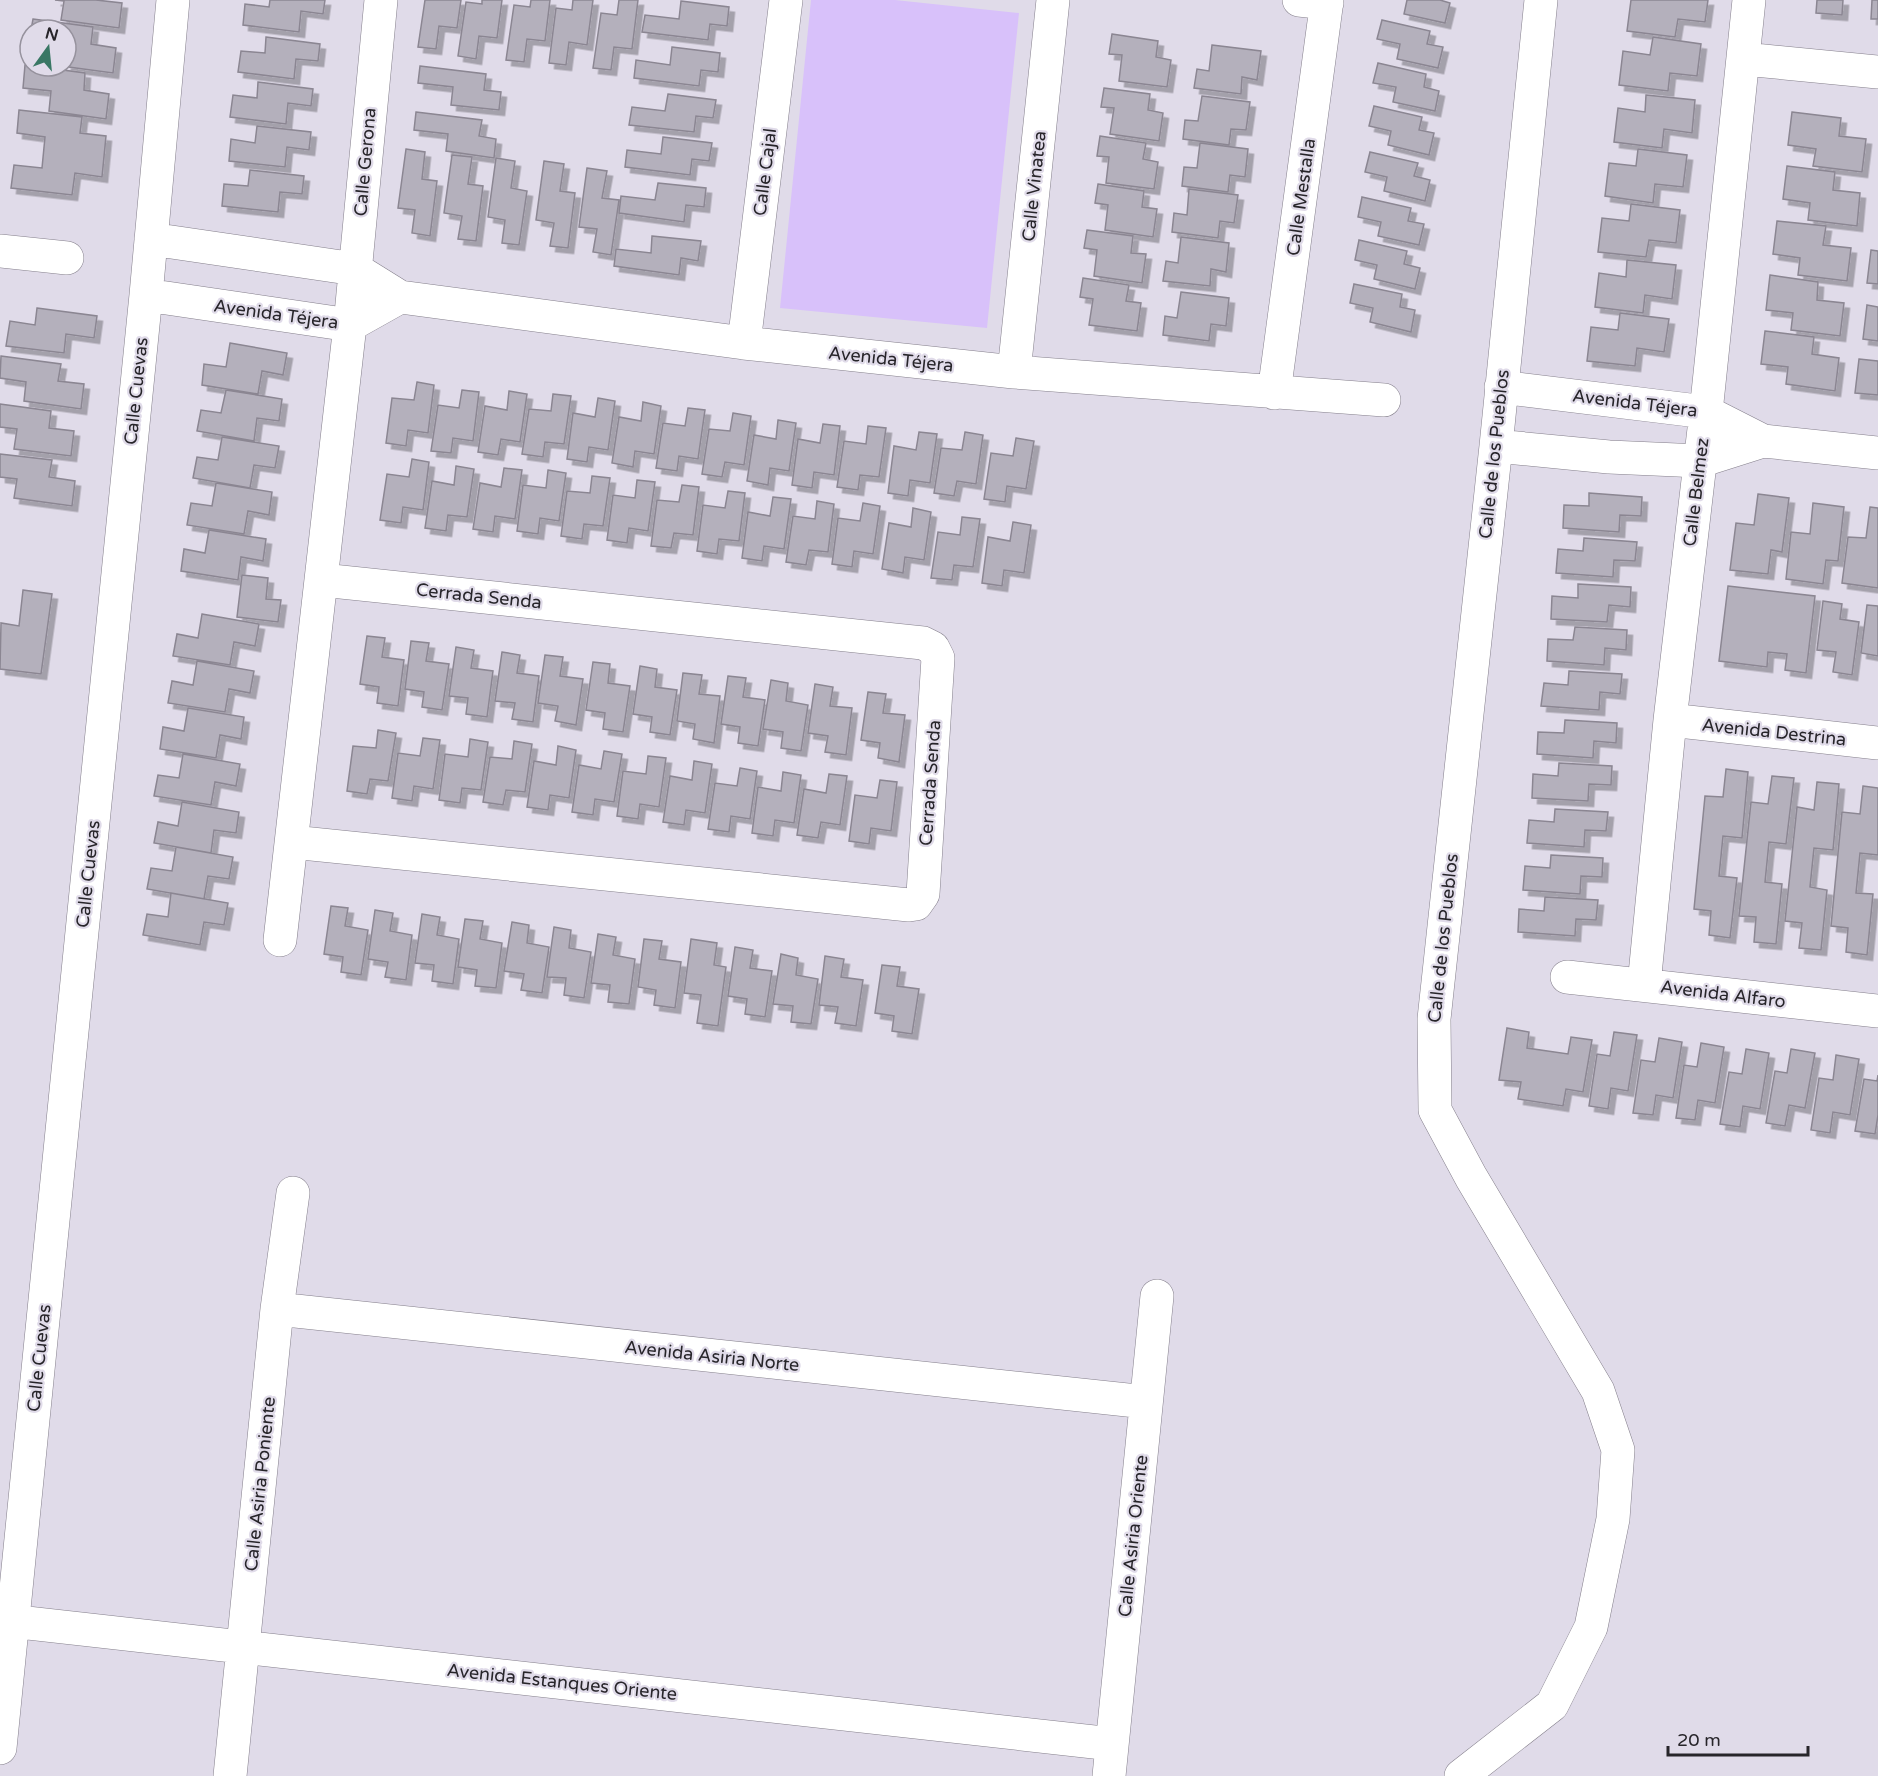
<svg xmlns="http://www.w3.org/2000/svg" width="1878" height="1776" font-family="'Varela Round',sans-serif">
  <defs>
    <filter id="shadow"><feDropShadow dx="5.5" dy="5.5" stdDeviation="0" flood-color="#0004"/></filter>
  </defs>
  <rect width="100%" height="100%" fill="#e0dbe9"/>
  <!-- green -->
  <path fill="#d8c1fa" d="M811 0H895L1019 13 987 328 780 308Z"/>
  <!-- building -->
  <path fill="#b4b0bc" stroke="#8b8692" stroke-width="1.5" filter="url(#shadow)" d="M55 0H96L122 3 119 28 61 20 64 1Z
    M270 0H325L323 14 301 11 299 32 243 25 245 4 269 7Z
    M425 0H461L457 28 439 26 436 49 418 47Z
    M482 0H502L497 38 479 36 476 59 458 56 466 2 482 4Z
    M531 0H550L545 41 527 39 524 62 506 60 514 5 530 7Z
    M573 0H593L587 45 569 42 566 65 549 63 556 8 572 10Z
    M619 0H638L632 49 614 47 611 70 593 68 601 13 617 15Z
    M1407 0H1440L1450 3 1445 23 1404 14Z
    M1631 0H1708L1705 22 1678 19 1675 37 1627 31Z
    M1817 0H1843L1842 15 1816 13Z
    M1872 0H1878V19H1871Z
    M681 1 729 7 727 26 710 24 708 40 642 32 645 15 679 19Z
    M33 19 93 27 91 44 116 48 113 73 61 66H66V30H31Z
    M1382 20 1430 31 1427 44 1443 47 1438 68 1397 59 1400 44 1377 39Z
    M1112 34 1158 41 1156 57 1171 60 1167 87 1119 81 1122 55 1109 54Z
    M266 37 320 44 318 61 296 59 294 79 238 72 241 51 265 53Z
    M1653 37 1701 44 1697 76 1670 73 1668 91 1619 85 1623 51 1650 55Z
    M1212 45 1261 51 1257 80 1242 77 1241 94 1194 88 1197 69 1209 71Z
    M672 47 720 53 718 72 701 70 699 86 634 78 636 60 670 65Z
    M1378 63 1426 74 1424 87 1439 91 1435 111 1393 102 1396 87 1373 83Z
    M25 65 85 73 84 90 109 94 106 119 49 111 51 91 23 88Z
    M420 66 486 74 484 90 501 92 499 110 451 105 453 87 418 83Z
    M258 82 313 89 311 106 288 103 286 124 230 117 233 95 257 98Z
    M1104 88 1150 94 1148 110 1163 113 1159 141 1110 134 1114 108 1101 107Z
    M668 94 716 100 713 118 696 116 694 132 629 125 632 107 665 111Z
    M1646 95 1695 100 1692 133 1664 129 1662 148 1614 142 1618 108 1645 112Z
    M1202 96 1250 102 1246 130 1231 129 1229 145 1183 139 1185 120 1198 121Z
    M1374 106 1422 117 1419 130 1434 133 1429 155 1388 145 1391 131 1369 126Z
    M19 110 82 117 80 133 106 136 102 177 75 173 72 195 11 188 14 165 42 168 45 137 17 133Z
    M416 112 482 120 479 136 496 139 494 158 446 151 448 134 414 130Z
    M1792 112 1841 118 1839 136 1866 139 1862 172 1813 166 1816 149 1788 145Z
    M257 126 311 132 309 150 287 147 285 167 229 161 231 139 255 143Z
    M1100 136 1146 143 1143 159 1158 162 1154 189 1106 183 1109 157 1097 156Z
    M663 137 712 143 709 161 692 159 690 175 625 167 627 150 661 154Z
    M1200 143 1248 149 1245 177 1230 175 1228 192 1182 186 1184 167 1197 168Z
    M406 149 425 152 422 179 437 181 430 236 412 233 415 210 398 208Z
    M1638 149 1687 155 1683 187 1655 184 1653 203 1605 196 1609 163 1636 166Z
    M1370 152 1418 163 1414 176 1430 180 1425 201 1384 191 1387 177 1365 172Z
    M452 155 472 157 468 184 483 186 476 241 458 239 462 216 444 213Z
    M496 158 515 161 511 188 527 191 519 245 502 243 505 220 488 217Z
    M544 161 564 164 560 191 575 193 568 248 550 246 554 223 536 220Z
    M1787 166 1835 172 1833 190 1860 193 1857 226 1808 220 1810 203 1783 199Z
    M587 168 607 171 602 198 619 200 611 255 593 252 597 229 579 227Z
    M250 170 304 176 302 194 280 192 278 212 222 206 224 184 248 186Z
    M658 183 706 188 704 207 686 205 684 222 619 213 621 196 655 200Z
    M1098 184 1144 191 1142 207 1157 209 1153 237 1105 230 1108 205 1095 203Z
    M1189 189 1238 195 1234 223 1220 221 1218 238 1172 232 1174 213 1187 215Z
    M1362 197 1411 208 1408 221 1424 224 1419 245 1378 236 1381 222 1358 217Z
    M1631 204 1680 210 1676 243 1649 240 1646 257 1598 252 1602 218 1629 221Z
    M1777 221 1826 226 1823 245 1851 248 1847 281 1798 275 1800 258 1773 254Z
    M1087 230 1133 236 1131 253 1146 254 1142 283 1094 276 1097 250 1084 248Z
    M652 236 701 241 698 261 681 258 679 275 614 266 616 249 651 253Z
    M1181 237 1229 243 1226 272 1211 269 1210 286 1163 281 1166 261 1178 263Z
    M1359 240 1407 251 1404 264 1420 268 1415 289 1374 279 1377 265 1355 260Z
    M1871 250 1878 251V284L1867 283Z
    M1627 260 1676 265 1672 299 1645 295 1643 313 1595 307 1599 273 1626 277Z
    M1770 275 1818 282 1817 300 1844 303 1840 336 1791 330 1793 313 1766 310Z
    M1083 278 1129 285 1126 301 1141 303 1137 331 1089 325 1093 299 1080 297Z
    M1354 284 1402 294 1400 307 1415 310 1411 332 1370 322 1373 308 1350 303Z
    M1181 292 1229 298 1226 326 1211 324 1209 341 1163 335 1165 316 1177 318Z
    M1867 305 1878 307V341L1863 339Z
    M37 308 97 316 94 338 66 334 64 353 6 346 10 321 35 325Z
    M1620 313 1669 319 1664 352 1637 348 1635 366 1587 361 1591 327 1618 330Z
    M1765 331 1814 337 1812 354 1839 358 1835 391 1786 384 1788 367 1761 364Z
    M230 343 287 353 283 375 262 371 258 394 202 385 204 364 226 367Z
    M1 356 61 364 58 381 84 384 81 409 24 401 26 382 0 378Z
    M1859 359 1878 361V395L1855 393Z
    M417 382 434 385 428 433 408 430 406 446 386 443 392 398 414 400Z
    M226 390 282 399 279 421 257 418 254 441 197 431 201 410 221 413Z
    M462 390 479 392 473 441 453 438 451 453 431 451 438 405 459 408Z
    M509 391 527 394 520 442 501 439 498 455 478 452 485 406 507 410Z
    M553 394 571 396 564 444 545 442 543 457 522 454 529 409 551 411Z
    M598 398 615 401 608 450 589 447 587 462 567 459 573 413 595 417Z
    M643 402 661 406 654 454 635 451 633 467 612 463 619 417 641 421Z
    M0 404 51 411 49 428 74 431 71 456 14 449 17 429 0 427Z
    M688 408 705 410 698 459 679 456 677 471 656 468 663 423 685 426Z
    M733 413 751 416 744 465 725 462 722 477 702 474 709 429 730 431Z
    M778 420 796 423 789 471 770 468 768 485 747 481 754 435 776 439Z
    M823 424 840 426 834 475 814 472 812 488 792 485 798 439 820 443Z
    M868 426 886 428 879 477 860 475 858 490 837 487 844 441 866 444Z
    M919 432 937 434 930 483 910 480 908 496 888 493 894 446 916 450Z
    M965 432 983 435 976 484 957 481 954 496 934 493 941 448 962 450Z
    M222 437 279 446 275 468 254 465 250 488 193 478 197 457 218 460Z
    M1016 438 1034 441 1026 489 1007 486 1005 502 984 499 991 453 1013 456Z
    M0 454 52 460 49 477 75 481 72 506 14 498 17 479 0 477Z
    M412 459 429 462 423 510 403 507 401 523 380 520 387 474 409 477Z
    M456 466 474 469 467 517 448 515 446 531 425 528 432 481 454 485Z
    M504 468 522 470 515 519 495 516 493 532 473 529 480 483 501 487Z
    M548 470 566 473 559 521 540 518 538 534 517 531 523 485 546 488Z
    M592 476 610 478 603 526 584 524 582 539 561 536 567 491 590 493Z
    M637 480 655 482 648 531 629 528 627 543 607 540 613 495 635 498Z
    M216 483 272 492 269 515 248 511 244 534 187 525 191 503 212 506Z
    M682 485 699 487 693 535 674 533 671 548 651 546 657 500 679 502Z
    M728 491 745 493 739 541 719 539 717 554 697 551 703 505 725 508Z
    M1589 493 1642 497 1641 516 1620 515 1619 532 1563 528 1564 505 1589 506Z
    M1758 494 1789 498 1782 552 1771 550 1768 574 1730 570 1736 523 1754 525Z
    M773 497 791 499 784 549 764 546 762 561 742 558 748 512 770 516Z
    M817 501 834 504 828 552 809 550 806 565 786 562 793 516 815 519Z
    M863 503 880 506 873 554 854 551 852 567 832 564 838 518 860 521Z
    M1813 503 1844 507 1838 561 1826 560 1823 584 1786 579 1791 532 1810 534Z
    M1870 507 1878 508V588L1842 583 1848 537 1866 538Z
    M913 508 931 512 924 560 905 557 903 573 882 569 889 523 911 527Z
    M962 517 980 519 973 567 954 565 952 580 931 578 938 532 960 535Z
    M1013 522 1031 525 1024 573 1004 570 1002 586 982 583 988 537 1010 541Z
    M209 530 266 539 263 561 241 557 238 580 181 571 184 549 205 553Z
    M1584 538 1637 542 1635 561 1614 560 1613 577 1556 573 1558 549 1583 551Z
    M242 575 268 578 266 599 281 600 278 622 237 617Z
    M1578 584 1631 587 1630 607 1609 605 1607 622 1551 619 1552 596 1578 598Z
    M1728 586 1815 596 1806 673 1785 670 1787 654 1768 652 1767 667 1719 661Z
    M23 590 52 594 41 674 0 669 1 623 19 626Z
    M1823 601 1842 604 1840 619 1859 622 1852 675 1833 672 1836 652 1817 650Z
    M1867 605 1878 606V656L1861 653Z
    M202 614 259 624 255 646 234 642 230 665 173 656 177 634 198 638Z
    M1575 627 1627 630 1626 650 1605 648 1604 665 1547 661 1548 639 1573 640Z
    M367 636 385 638 382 657 404 660 398 706 377 703 379 687 360 684Z
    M411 641 429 643 426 661 449 664 442 710 422 707 424 692 405 689Z
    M456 647 474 650 471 668 493 671 487 717 466 714 468 698 449 696Z
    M502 652 520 655 517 673 539 676 533 722 512 719 515 703 495 701Z
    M545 655 563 657 560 676 583 679 576 725 555 721 558 706 538 703Z
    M197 661 254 671 250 693 229 689 225 712 168 703 172 681 193 685Z
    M593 662 610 664 608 683 630 686 623 732 603 729 605 713 586 710Z
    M640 666 657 669 655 687 677 690 670 735 650 732 652 717 633 714Z
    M1569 671 1622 674 1620 694 1600 692 1599 710 1541 706 1544 683 1568 685Z
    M683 673 702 675 699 694 720 696 714 743 693 739 695 724 677 721Z
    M728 676 746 678 743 697 765 700 758 746 738 743 740 727 721 724Z
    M771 680 788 683 786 701 808 705 801 751 781 748 783 732 763 729Z
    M815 684 833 687 830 706 852 708 846 755 825 752 828 736 808 733Z
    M868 692 886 694 883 713 905 715 899 762 878 758 880 743 861 740Z
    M188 708 244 717 241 739 220 735 216 758 160 749 163 727 184 731Z
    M1565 720 1617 723 1616 743 1594 741 1593 758 1537 754 1538 732 1564 733Z
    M378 730 396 733 388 781 370 779 367 794 347 791 353 746 376 748Z
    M423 738 440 740 433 789 414 786 412 801 392 798 398 753 420 756Z
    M470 739 488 742 481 790 462 788 460 803 439 800 445 754 468 757Z
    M514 741 532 744 525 792 506 790 503 805 483 802 490 757 512 759Z
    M558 746 576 750 569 798 550 795 548 810 527 807 534 761 556 765Z
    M604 751 622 754 614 802 595 799 593 815 572 812 579 765 601 769Z
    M183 754 240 764 236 786 215 782 211 805 154 796 158 775 179 778Z
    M648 756 666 758 659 807 640 804 638 819 617 816 623 771 646 774Z
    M694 761 712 764 705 813 686 810 684 825 663 822 670 776 692 780Z
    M1559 763 1612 766 1611 785 1589 784 1588 801 1532 798 1533 774 1558 776Z
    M740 768 757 771 750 819 731 816 729 832 708 829 715 783 737 786Z
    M1726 769 1748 772 1742 838 1723 836 1719 876 1737 878 1730 938 1709 935 1711 911 1694 909 1705 796 1723 797Z
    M783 772 801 775 794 823 775 820 773 836 752 833 758 787 781 791Z
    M829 774 847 776 840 825 821 822 818 838 797 835 804 789 826 793Z
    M1772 776 1794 778 1786 844 1769 842 1765 882 1782 884 1776 944 1754 942 1756 917 1739 916 1751 802 1768 804Z
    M880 780 897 782 891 831 871 828 869 844 849 841 855 795 877 798Z
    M1817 782 1839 784 1833 850 1814 848 1810 887 1827 890 1821 950 1799 948 1802 923 1785 921 1797 807 1814 810Z
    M1863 786 1878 788V855L1860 853 1856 893 1873 894 1867 955 1846 952 1848 928 1831 926 1842 812 1860 814Z
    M182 802 239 812 236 833 214 830 211 853 154 843 158 822 178 826Z
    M1555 809 1608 812 1606 831 1585 830 1584 847 1527 843 1529 820 1554 822Z
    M176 847 233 857 229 879 208 876 204 899 147 889 151 868 172 871Z
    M1551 855 1603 858 1602 877 1581 876 1580 894 1523 890 1525 866 1550 868Z
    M171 893 228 903 224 925 204 922 200 945 143 935 147 914 168 917Z
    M1545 897 1598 900 1596 920 1576 919 1575 936 1518 932 1519 909 1544 911Z
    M331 906 348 908 345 926 368 930 361 975 341 972 343 957 324 954Z
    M375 910 393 913 390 931 412 935 406 980 385 977 388 962 368 959Z
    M422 914 440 917 437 935 459 939 453 984 432 981 434 965 415 963Z
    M465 919 483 921 480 939 502 943 496 988 475 986 477 970 458 967Z
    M512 922 529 925 527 943 549 947 542 993 521 990 524 974 504 971Z
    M554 927 571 930 569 948 591 952 584 998 564 995 566 978 547 977Z
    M598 934 616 937 613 955 635 959 629 1004 608 1002 610 985 591 983Z
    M644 939 662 941 659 959 681 962 675 1008 654 1005 656 990 638 987Z
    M691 939 717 943 714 965 726 967 718 1026 697 1023 701 995 684 993Z
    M735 947 753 950 750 968 772 971 765 1017 745 1014 747 999 728 996Z
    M781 954 798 958 796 975 818 979 811 1024 791 1022 793 1006 773 1004Z
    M825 956 844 959 841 977 863 980 856 1026 835 1023 838 1007 819 1005Z
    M882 965 900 967 897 986 919 989 912 1034 892 1031 894 1016 875 1013Z
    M1507 1028 1529 1032 1527 1048 1568 1054 1571 1037 1592 1040 1583 1092 1566 1089 1563 1106 1518 1099 1521 1082 1499 1080Z
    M1614 1032 1637 1035 1628 1091 1611 1088 1608 1109 1589 1106 1597 1054 1610 1056Z
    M1659 1038 1682 1042 1673 1098 1656 1095 1653 1115 1633 1113 1641 1060 1655 1062Z
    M1701 1043 1724 1047 1715 1103 1698 1100 1695 1120 1676 1118 1684 1065 1697 1067Z
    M1746 1049 1769 1053 1760 1109 1743 1106 1740 1127 1720 1124 1729 1072 1742 1074Z
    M1791 1049 1815 1053 1805 1108 1789 1105 1785 1126 1766 1123 1775 1071 1787 1073Z
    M1836 1055 1859 1059 1850 1115 1833 1112 1830 1133 1811 1130 1819 1078 1833 1080Z
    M1878 1075V1115L1875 1134 1855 1131 1864 1079 1877 1081Z"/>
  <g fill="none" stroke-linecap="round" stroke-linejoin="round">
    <!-- minor casing -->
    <g stroke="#847f8b" stroke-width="34">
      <path id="minor" d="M1299 0 1327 3
        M1744 59 1878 72
        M151 239 355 269 400 297 744 343 1014 372 1384 400
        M0 251 67 258
        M146 295 350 325 400 297
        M744 343 786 0
        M1014 372 1053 0
        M1501 387 1706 412 1763 441 1878 453
        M1274 393 1327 0
        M1496 446 1609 457 1700 461 1763 441
        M1670 720 1878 743
        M292 842 909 905 916 904 923 894 938 658 933 648 923 643 322 580
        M280 940 350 325 381 0
        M1567 977 1878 1011
        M1644 985 1670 720 1706 412 1749 0
        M277 1309 1146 1402
        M0 1620 1112 1744
        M0 1748 146 295 173 0
        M230 1776 277 1309 293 1193
        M1109 1776 1157 1296
        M1461 1776 1552 1705 1591 1627 1613 1519 1618 1450 1598 1391 1471 1177 1435 1110 1434 1019 1496 446 1541 0"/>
    </g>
    <!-- minor -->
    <use href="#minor" stroke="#fff" stroke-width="33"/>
  </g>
  <g text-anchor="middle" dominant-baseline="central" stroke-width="4.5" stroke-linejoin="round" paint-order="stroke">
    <!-- street labels -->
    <g font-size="18" fill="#27252a" stroke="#e0dbe9">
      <text transform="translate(365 162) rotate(-85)">Calle Gerona</text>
      <text transform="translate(765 172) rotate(-83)">Calle Cajal</text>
      <text transform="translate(1034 186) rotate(-84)">Calle Vinatea</text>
      <text transform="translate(1301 197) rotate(-82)">Calle Mestalla</text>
      <text transform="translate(276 314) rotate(8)">Avenida Téjera</text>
      <text transform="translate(891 359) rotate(6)">Avenida Téjera</text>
      <text transform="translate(136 391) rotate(-84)">Calle Cuevas</text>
      <text transform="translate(1635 403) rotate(7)">Avenida Téjera</text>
      <text transform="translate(1494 454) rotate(-84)">Calle de los Pueblos</text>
      <text transform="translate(1696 492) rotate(-83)">Calle Belmez</text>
      <text transform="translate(479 596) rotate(6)">Cerrada Senda</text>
      <text transform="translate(1774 732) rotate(6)">Avenida Destrina</text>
      <text transform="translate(930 783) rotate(-86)">Cerrada Senda</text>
      <text transform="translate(88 874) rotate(-84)">Calle Cuevas</text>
      <text transform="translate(1443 938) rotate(-84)">Calle de los Pueblos</text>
      <text transform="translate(1723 994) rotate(7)">Avenida Alfaro</text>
      <text transform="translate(712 1356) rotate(6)">Avenida Asiria Norte</text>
      <text transform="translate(39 1358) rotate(-84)">Calle Cuevas</text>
      <text transform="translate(260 1484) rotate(-84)">Calle Asiria Poniente</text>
      <text transform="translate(1133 1536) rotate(-84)">Calle Asiria Oriente</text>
      <text transform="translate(562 1682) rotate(6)">Avenida Estanques Oriente</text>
    </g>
  </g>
  <!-- north arrow -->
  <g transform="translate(48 48) rotate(15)"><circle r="28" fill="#e0dbe9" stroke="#96929d" stroke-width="1.5"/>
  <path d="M0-4.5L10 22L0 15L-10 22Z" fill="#397764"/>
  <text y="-9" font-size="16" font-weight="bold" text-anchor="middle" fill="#27252a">N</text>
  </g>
  <!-- scale -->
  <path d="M1668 1746v9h140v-9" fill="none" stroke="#27252a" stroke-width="3"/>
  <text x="1677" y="1746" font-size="18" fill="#27252a" stroke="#e0dbe9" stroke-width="4.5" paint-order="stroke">20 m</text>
</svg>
